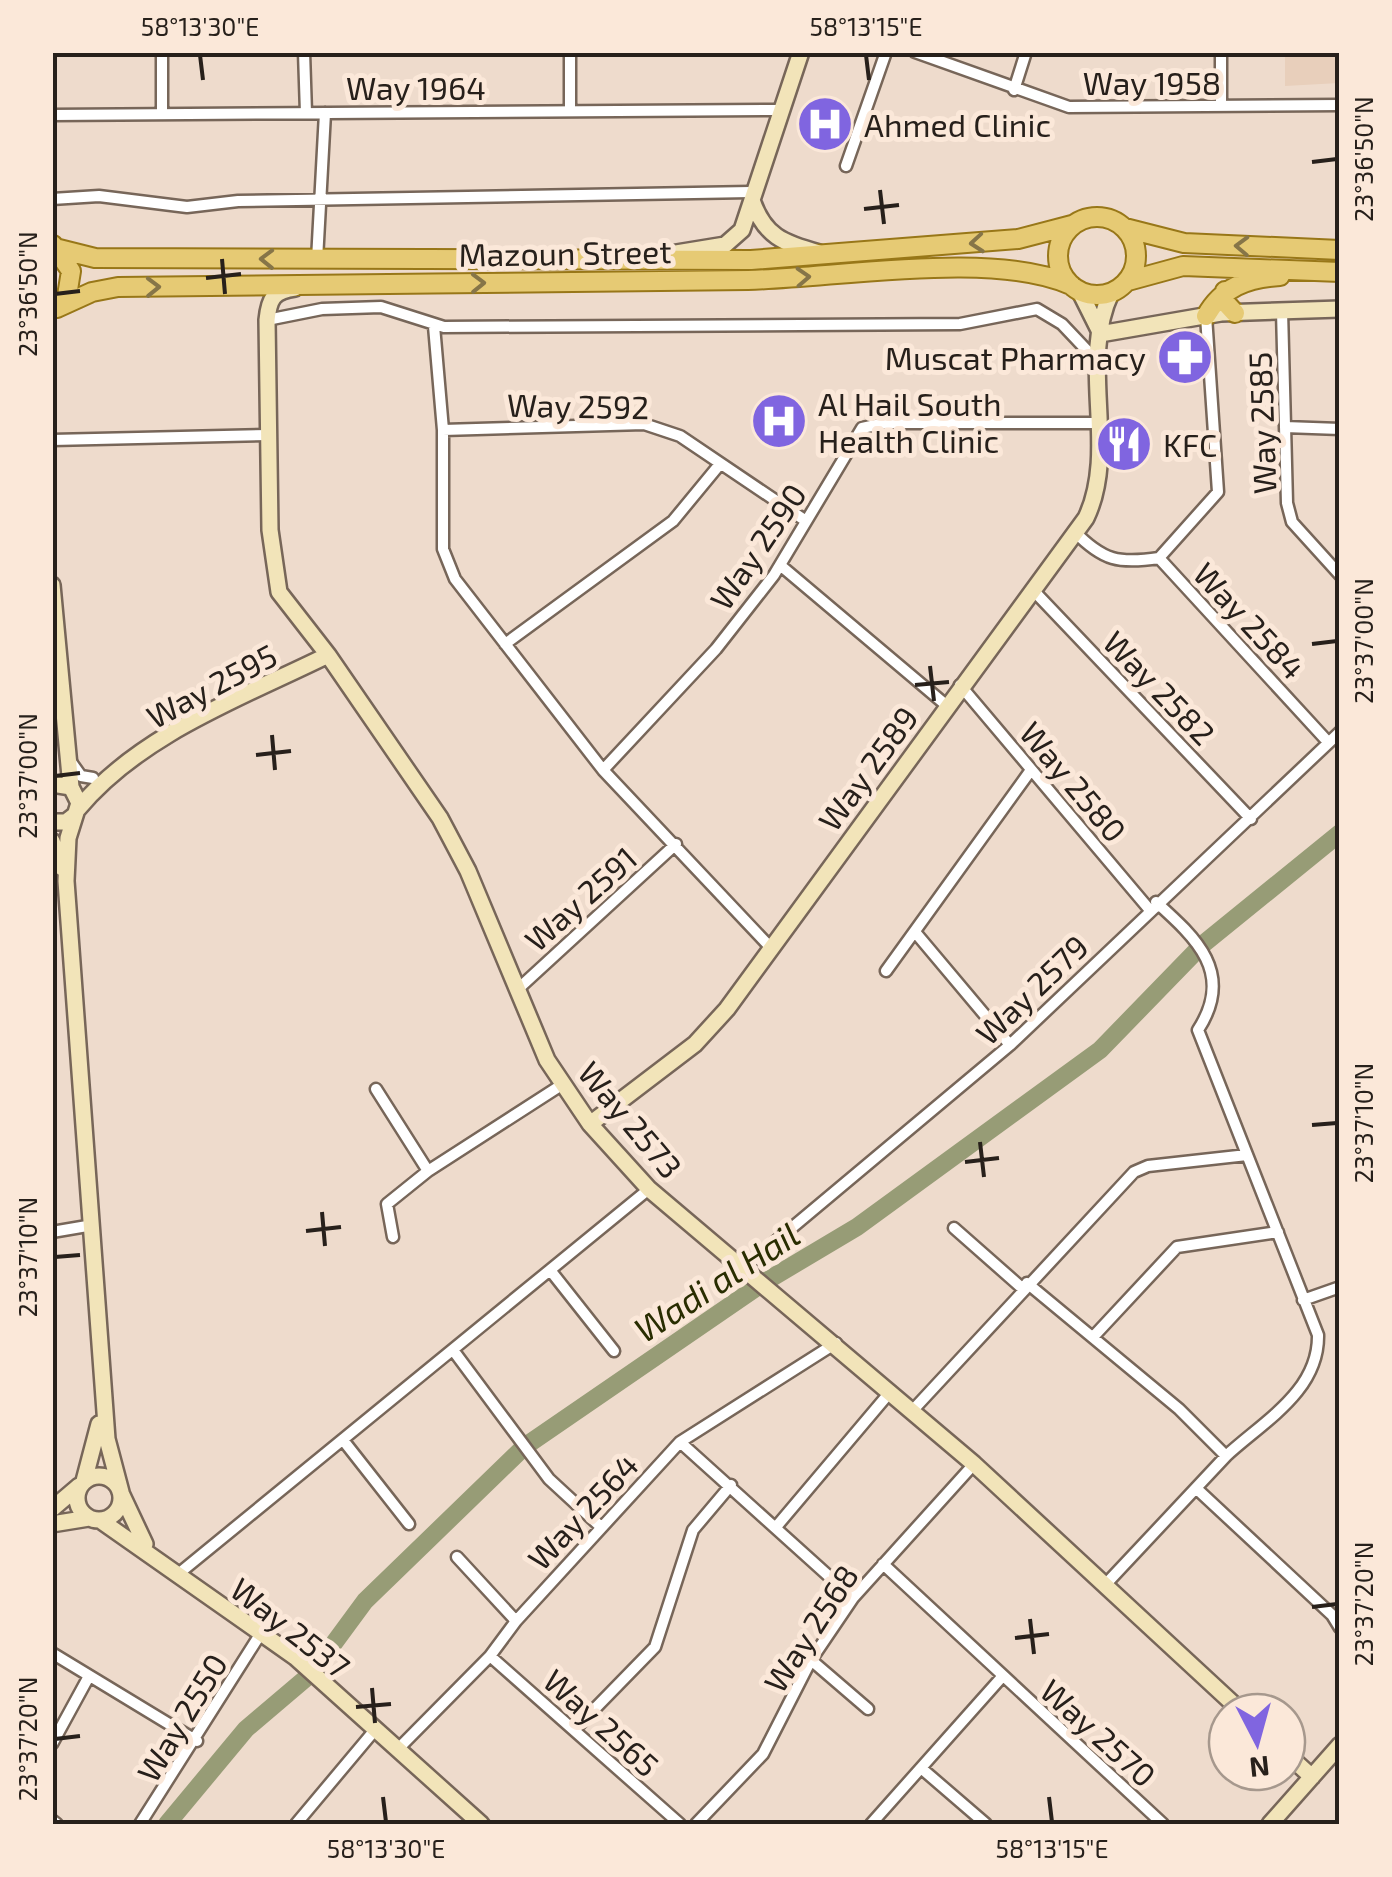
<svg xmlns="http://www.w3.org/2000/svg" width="1392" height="1877" font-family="'Exo 2',sans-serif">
  <rect width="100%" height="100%" fill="#eedbcc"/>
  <!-- built -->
  <path fill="#e8cfbb" d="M1285 53H1339V83L1285 86Z"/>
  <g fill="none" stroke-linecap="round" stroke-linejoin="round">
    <!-- river -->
    <path stroke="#979c76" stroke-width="18" d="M167 1824 246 1729 312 1673 365 1601 524 1447 763 1283 857 1227 1100 1050 1202 945 1340 833"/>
    <!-- street casing -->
    <g stroke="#776659" stroke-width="15">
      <path id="street" d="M162 52V114
        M304 52 306 113
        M570 52V111
        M915 52 1069 107 1340 105
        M1221 52V106
        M1014 90 1026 52
        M52 115 780 110
        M846 166 886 52
        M52 199 99 196 187 207 238 201 751 192
        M317 260 325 113
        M1282 311 1287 503 1292 522 1340 575
        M267 320 322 309 381 307 444 327 960 324 1037 309 1062 324 1097 361
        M434 326 443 430V549L455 579 603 770 771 948
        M1285 427 1340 429
        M443 430 644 424 680 436 806 521
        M52 440 269 435
        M1074 531C1103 561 1119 564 1159 558L1328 742
        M1159 558 1218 492 1206 316
        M780 565 946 705
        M1032 589 1251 819
        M505 644 673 521 720 464
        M960 685 1149 909
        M71 762 81 776 93 778
        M603 770 716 649 774 575 862 428 885 423H1098
        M1156 902C1196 938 1235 973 1198 1030L1318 1335C1319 1391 1264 1421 1226 1456
        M915 932 1010 1045
        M886 971 1031 770
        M518 989 676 844
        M376 1089 428 1171
        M954 1228 1022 1288
        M52 1232 93 1225
        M393 1237 387 1204 428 1171 563 1084
        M745 1267 1010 1045 1340 732
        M550 1270 614 1351
        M1027 1283 1179 1409 1226 1456 1105 1585
        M1303 1300 1340 1287
        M1094 1336 1177 1247 1278 1232
        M453 1350 549 1479 601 1527
        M913 1410 1134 1172 1148 1166 1247 1155
        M343 1440 409 1524
        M680 1442 853 1598
        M1198 1490 1332 1615 1340 1628
        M776 1527 891 1391
        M457 1557 516 1621
        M883 1564 1163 1824
        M177 1575 649 1189
        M52 1653 197 1741
        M490 1656 680 1824
        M811 1660 868 1709
        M575 1729 655 1647 693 1530 731 1485
        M52 1744 88 1678
        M397 1750 490 1656 516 1621 680 1442 836 1343
        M921 1768 986 1824
        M52 1820 57 1824
        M140 1824 261 1633
        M296 1824 374 1731
        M696 1824 763 1754 811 1660 853 1598 974 1464
        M871 1824 1001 1678"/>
    </g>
    <!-- secondary casing -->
    <g stroke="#776659" stroke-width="20">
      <path id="secondary" d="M752 200C764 236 783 243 819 253
        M670 254 725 245 742 230 801 52
        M295 288C273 291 269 299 267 320L270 530 279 592 328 655 440 818 468 871 547 1060 590 1124 649 1189 974 1464 1242 1712
        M1079 290 1099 330
        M1100 334 1221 313 1340 309
        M52 585 71 787
        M52 784 71 787 79 803 68 838 66 881 107 1439 121 1492
        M78 809C140 734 243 697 328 655
        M52 822H66L75 815
        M52 841 62 868
        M590 1124 695 1044 727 1009 1086 518C1119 449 1078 362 1111 293
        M77 1498a22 22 0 1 1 44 0a22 22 0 1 1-44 0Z
        M84 1481 99 1424
        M121 1493 145 1544
        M52 1509 79 1486
        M100 1520 295 1657 481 1824
        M52 1524 89 1518
        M1287 1754 1312 1777
        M1270 1824 1340 1745"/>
    </g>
    <!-- primary casing -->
    <g stroke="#987718" stroke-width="22">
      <path id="primary" d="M1058 256a39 39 0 1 1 78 0a39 39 0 1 1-78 0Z
        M1125 228 1184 243 1340 250
        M53 245 71 271 67 296 57 308
        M59 249 95 258 751 260 1018 239 1072 225
        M1128 281 1183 266 1340 272
        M1225 291 1224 301 1235 313
        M59 307 92 292 118 287C328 283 538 284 748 280 836 278 994 250 1071 285
        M1206 316C1222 287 1248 278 1280 276"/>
    </g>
    <!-- street -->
    <use href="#street" stroke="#fff" stroke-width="10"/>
    <!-- secondary -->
    <use href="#secondary" stroke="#f2e4b9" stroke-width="15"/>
    <!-- primary -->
    <use href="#primary" stroke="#e6ca74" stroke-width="18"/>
  </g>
  <!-- one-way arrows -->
  <defs><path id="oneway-chevron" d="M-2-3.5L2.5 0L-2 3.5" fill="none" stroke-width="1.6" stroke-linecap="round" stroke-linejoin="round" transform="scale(2.5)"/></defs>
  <g stroke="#867548">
    <use href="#oneway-chevron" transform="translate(977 243) rotate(175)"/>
    <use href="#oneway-chevron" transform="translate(1242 246) rotate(-178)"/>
    <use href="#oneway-chevron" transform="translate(267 259) rotate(-179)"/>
    <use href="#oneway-chevron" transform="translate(803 277) rotate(-3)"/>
    <use href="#oneway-chevron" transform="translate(478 283) rotate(-1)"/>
    <use href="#oneway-chevron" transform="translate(153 287) rotate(-1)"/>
  </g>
  <!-- ticks -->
  <path fill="none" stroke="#27201b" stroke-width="4" d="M200 55 203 80M866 55 869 80M1312 162 1337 159M880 190 884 224M864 209 899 205M222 259 225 294M206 278 241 274M55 294 80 291M1312 644 1337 641M930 666 934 701M915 685 949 682M272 735 275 770M256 755 291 751M55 776 80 773M1312 1125 1337 1123M980 1142 984 1177M965 1162 999 1158M322 1212 325 1246M306 1231 341 1227M55 1257 80 1255M1312 1607 1337 1604M1030 1619 1034 1654M1015 1638 1049 1634M372 1688 375 1723M356 1707 391 1704M55 1739 80 1736M383 1797 386 1822M1049 1797 1052 1822"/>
  <!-- icons -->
  <defs>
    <g id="hospital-disc" transform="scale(2.875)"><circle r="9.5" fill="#8065e0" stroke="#fbe8d9"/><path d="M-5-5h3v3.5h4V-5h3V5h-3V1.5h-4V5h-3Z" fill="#fff"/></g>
    <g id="pharmacy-disc" transform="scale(2.875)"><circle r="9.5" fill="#8065e0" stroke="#fbe8d9"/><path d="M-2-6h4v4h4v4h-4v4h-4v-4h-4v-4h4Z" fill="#fff"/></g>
    <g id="restaurant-disc" transform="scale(2.875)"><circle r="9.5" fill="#8065e0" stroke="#fbe8d9"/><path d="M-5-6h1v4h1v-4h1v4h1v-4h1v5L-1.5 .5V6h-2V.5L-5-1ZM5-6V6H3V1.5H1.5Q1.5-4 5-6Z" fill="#fff"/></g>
  </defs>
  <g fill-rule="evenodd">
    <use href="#hospital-disc" x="825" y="124"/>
    <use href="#pharmacy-disc" x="1185" y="357"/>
    <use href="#hospital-disc" x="779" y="421"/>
    <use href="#restaurant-disc" x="1124" y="444"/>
  </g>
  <g text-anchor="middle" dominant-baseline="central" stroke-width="10" stroke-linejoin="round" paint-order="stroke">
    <!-- street labels -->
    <g font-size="32" fill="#27201b" stroke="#fbe8d9">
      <text x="1152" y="82">Way 1958</text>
      <text x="416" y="87">Way 1964</text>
      <text transform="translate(565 252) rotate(-1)">Mazoun Street</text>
      <text transform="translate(578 405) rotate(1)">Way 2592</text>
      <text transform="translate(1261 423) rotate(-92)">Way 2585</text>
      <text transform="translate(757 546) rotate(-56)">Way 2590</text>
      <text transform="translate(1250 620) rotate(47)">Way 2584</text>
      <text transform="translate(211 685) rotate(-28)">Way 2595</text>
      <text transform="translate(1160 687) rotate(46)">Way 2582</text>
      <text transform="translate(867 768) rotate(-54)">Way 2589</text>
      <text transform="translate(1074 781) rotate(50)">Way 2580</text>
      <text transform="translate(580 898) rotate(-42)">Way 2591</text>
      <text transform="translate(1031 989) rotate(-44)">Way 2579</text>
      <text transform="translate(631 1119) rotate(50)">Way 2573</text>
      <text transform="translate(582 1511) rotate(-47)">Way 2564</text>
      <text transform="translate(291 1627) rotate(38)">Way 2537</text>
      <text transform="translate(810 1628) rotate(-57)">Way 2568</text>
      <text transform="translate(181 1717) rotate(-59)">Way 2550</text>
      <text transform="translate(602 1722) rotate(42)">Way 2565</text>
      <text transform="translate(1099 1732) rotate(42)">Way 2570</text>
    </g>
    <!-- poi labels -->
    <g font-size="32" fill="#27201b" stroke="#fbe8d9" text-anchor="start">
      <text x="864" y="124">Ahmed Clinic</text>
      <text x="1146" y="357" text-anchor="end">Muscat Pharmacy</text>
      <text x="818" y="403">Al Hail South<tspan x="818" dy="37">Health Clinic</tspan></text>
      <text x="1163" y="444">KFC</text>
    </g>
    <!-- water labels -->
    <g font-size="35" font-style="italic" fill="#292d00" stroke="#fbe8d9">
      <text transform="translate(716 1281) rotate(-33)">Wadi al Hail</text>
    </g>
  </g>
  <!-- border -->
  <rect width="1392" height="1877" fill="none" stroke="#fbe8d9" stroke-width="110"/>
  <!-- north arrow -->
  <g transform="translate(1257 1742) rotate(174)"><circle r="48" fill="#fbe8d9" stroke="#a6988d" stroke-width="2.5"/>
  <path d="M0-8L18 38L0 25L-18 38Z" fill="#8065e0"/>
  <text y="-15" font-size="28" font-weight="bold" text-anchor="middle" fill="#27201b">N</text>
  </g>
  <rect x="55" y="55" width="1282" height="1767" fill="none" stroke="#27201b" stroke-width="4"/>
  <g font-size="25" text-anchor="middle" fill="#27201b">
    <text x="200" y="36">58°13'30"E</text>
    <text x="866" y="36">58°13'15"E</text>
    <text transform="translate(1364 159) rotate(-90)" y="9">23°36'50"N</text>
    <text transform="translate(28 294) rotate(-90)" y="9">23°36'50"N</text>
    <text transform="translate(1364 641) rotate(-90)" y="9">23°37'00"N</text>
    <text transform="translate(28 776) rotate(-90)" y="9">23°37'00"N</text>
    <text transform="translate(1364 1123) rotate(-90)" y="9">23°37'10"N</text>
    <text transform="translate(28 1257) rotate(-90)" y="9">23°37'10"N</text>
    <text transform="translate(1364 1604) rotate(-90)" y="9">23°37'20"N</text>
    <text transform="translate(28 1739) rotate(-90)" y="9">23°37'20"N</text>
    <text x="386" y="1858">58°13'30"E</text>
    <text x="1052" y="1858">58°13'15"E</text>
  </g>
</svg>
